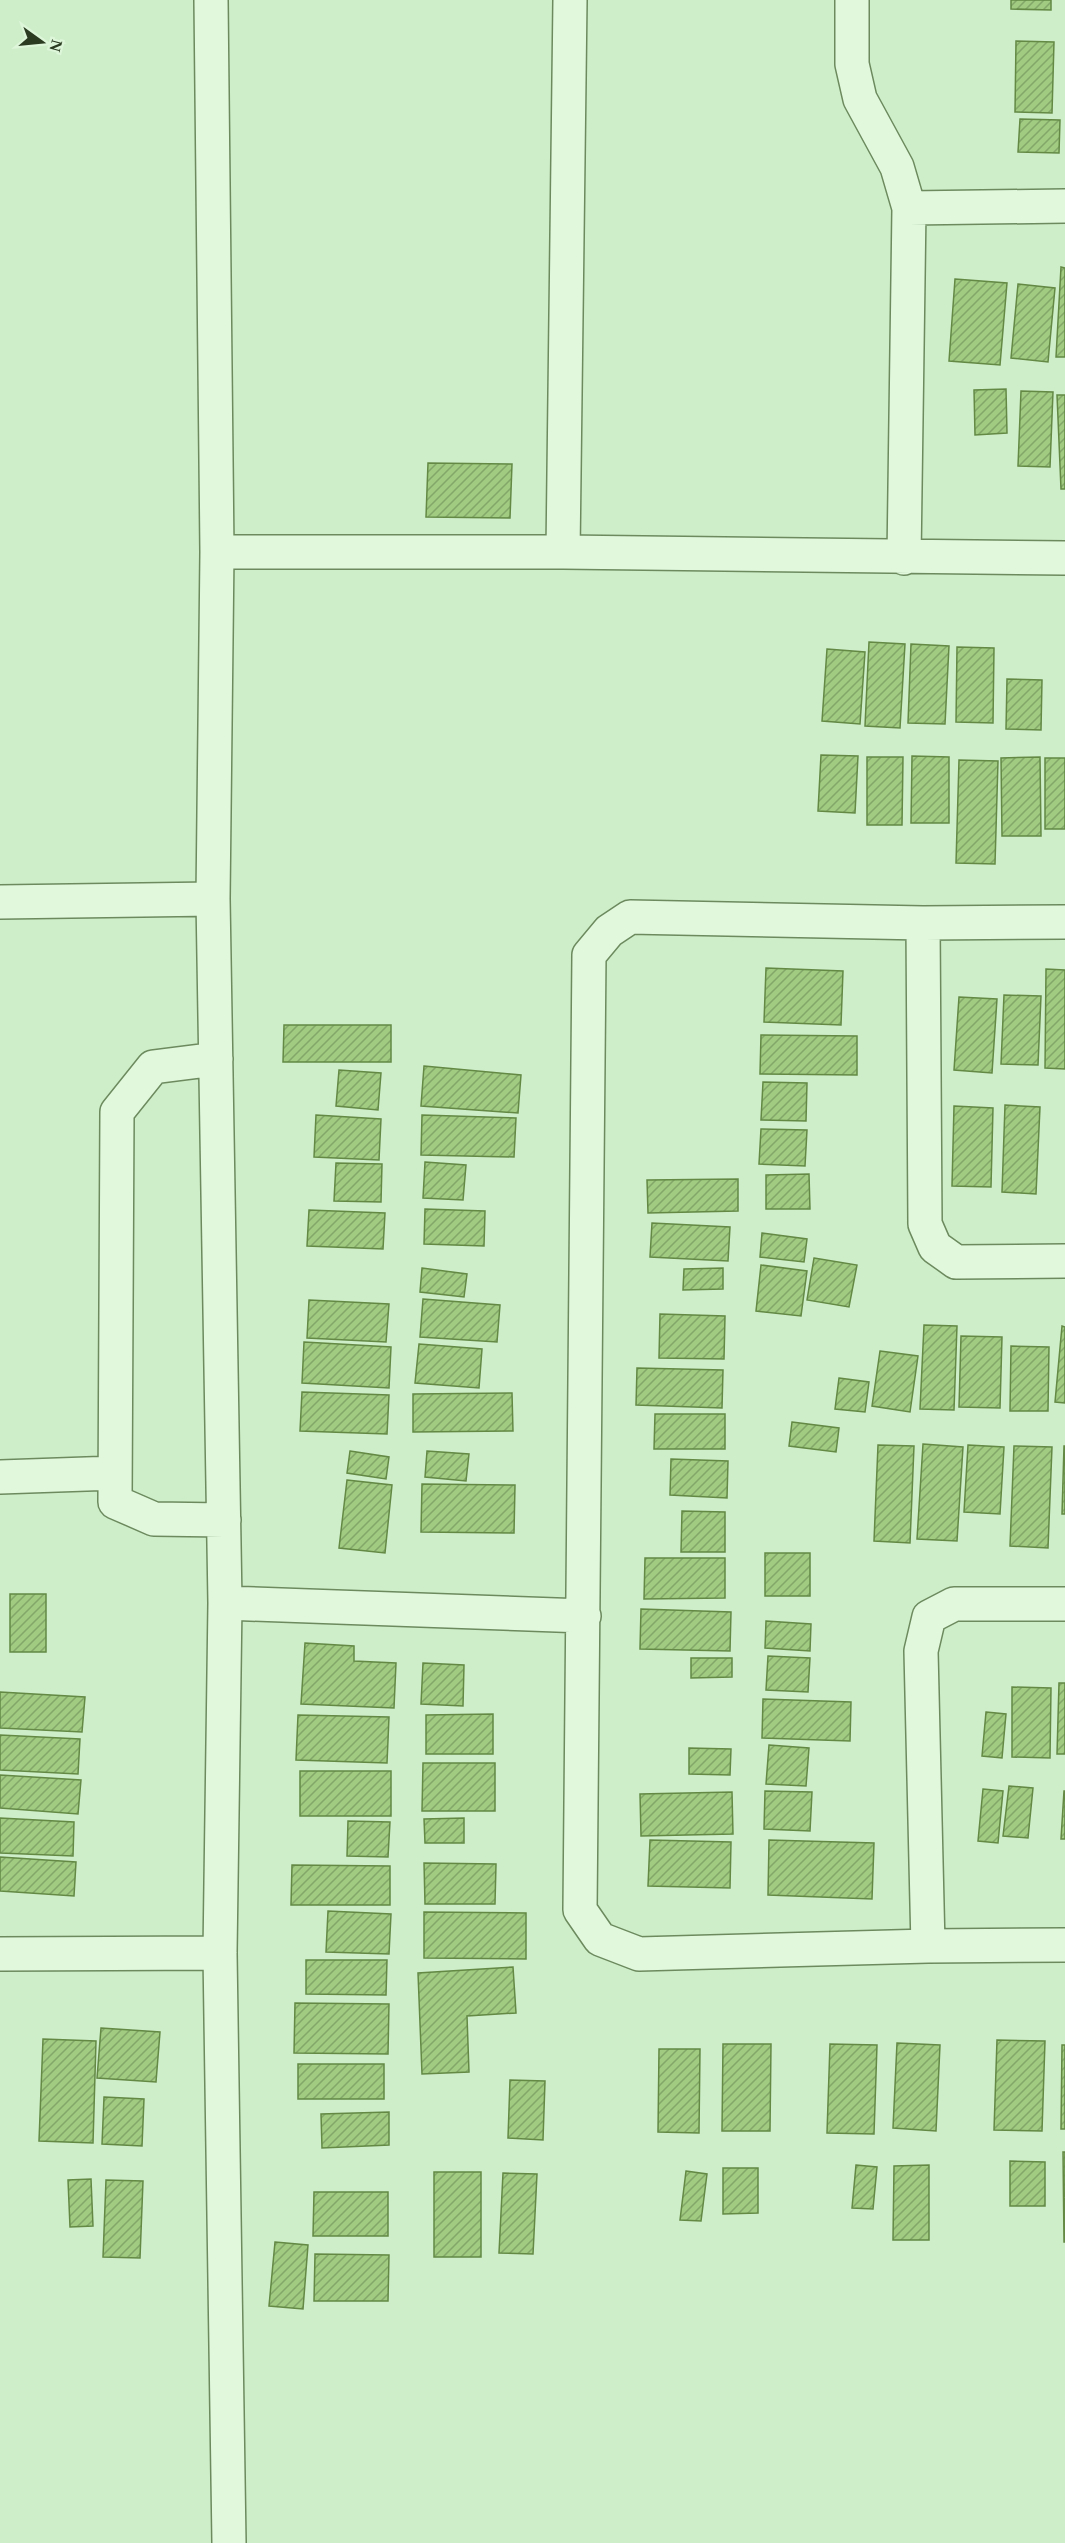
<svg xmlns="http://www.w3.org/2000/svg" width="1065" height="2543" font-family="'Times New Roman',serif">
  <defs>
    <pattern id="building-hatch" width="6" height="6" patternUnits="userSpaceOnUse" patternTransform="scale(1.5)"><rect width="6" height="6" fill="#a0cb81"/><path d="M-1 1l2-2M0 6l6-6M5 7l2-2" fill="none" stroke="#83a669"/></pattern>
  </defs>
  <rect width="100%" height="100%" fill="#ceeec9"/>
  <!-- building -->
  <path fill="url(#building-hatch)" stroke="#638945" stroke-width="1.5" d="M1011 0H1051V10L1011 9Z
    M1016 41 1054 42 1052 113 1015 112Z
    M1020 119 1060 120 1059 153 1018 152Z
    M1061 267 1065 268V357H1056Z
    M955 279 1007 283 1000 365 949 361Z
    M1018 284 1055 288 1048 362 1011 358Z
    M1006 389 1007 433 975 435 974 390Z
    M1021 391 1053 392 1050 467 1018 466Z
    M1057 395H1065V489H1061Z
    M428 463 512 464 510 518 426 517Z
    M869 642 905 644 900 728 865 726Z
    M911 644 949 646 945 724 908 723Z
    M957 647 994 648 993 723 956 722Z
    M827 649 865 652 860 724 822 721Z
    M1007 679 1042 680 1041 730 1006 729Z
    M821 755 858 756 855 813 818 811Z
    M912 756 949 757V823H911Z
    M867 757H903L902 825H867Z
    M1040 757 1041 836H1002L1001 758Z
    M1045 758H1065V829H1045Z
    M959 760 998 761 995 864 956 863Z
    M766 968 843 971 841 1025 764 1022Z
    M1046 969 1065 970V1069L1045 1068Z
    M1004 995 1041 996 1038 1065 1001 1064Z
    M959 997 997 999 992 1073 954 1070Z
    M284 1025H391V1062H283Z
    M761 1035 857 1036V1075L760 1074Z
    M424 1066 521 1075 518 1113 421 1106Z
    M339 1070 381 1073 378 1110 336 1106Z
    M763 1082 807 1083 806 1121 761 1120Z
    M1005 1105 1040 1107 1036 1194 1002 1192Z
    M954 1106 993 1108 991 1187 952 1186Z
    M316 1115 381 1119 379 1160 314 1157Z
    M422 1115 516 1118 514 1157 421 1155Z
    M761 1129 807 1130 805 1166 759 1164Z
    M425 1162 466 1165 463 1200 423 1198Z
    M336 1163 382 1164 381 1202 334 1201Z
    M809 1174 810 1209H766V1175Z
    M738 1179V1211L648 1213 647 1180Z
    M425 1209 485 1211 484 1246 424 1244Z
    M309 1210 385 1213 383 1249 307 1246Z
    M652 1223 730 1227 728 1261 650 1257Z
    M762 1233 807 1239 804 1262 760 1257Z
    M814 1258 857 1265 849 1307 807 1300Z
    M761 1265 807 1271 801 1316 756 1311Z
    M422 1268 467 1274 464 1297 420 1292Z
    M723 1268V1289L683 1290 684 1269Z
    M423 1299 500 1305 497 1342 420 1337Z
    M309 1300 389 1304 386 1342 307 1338Z
    M660 1314 725 1316 724 1359 659 1358Z
    M924 1325 957 1326 954 1410 920 1409Z
    M1062 1326 1065 1327V1403L1055 1402Z
    M961 1336 1002 1337 1000 1408 959 1407Z
    M304 1342 391 1347 389 1388 302 1383Z
    M419 1344 482 1349 479 1388 415 1383Z
    M1011 1346 1049 1347 1048 1411H1010Z
    M880 1351 918 1356 910 1412 872 1406Z
    M637 1368 723 1370 722 1408 636 1405Z
    M839 1378 869 1382 865 1412 835 1409Z
    M302 1392 389 1395 387 1434 300 1431Z
    M512 1393 513 1431 413 1432V1394Z
    M655 1414H725V1449H654Z
    M792 1422 839 1428 836 1452 789 1446Z
    M923 1444 963 1447 957 1541 917 1539Z
    M878 1445 914 1446 910 1543 874 1541Z
    M968 1445 1004 1447 1000 1514 964 1512Z
    M1014 1446 1052 1447 1048 1548 1010 1546Z
    M1064 1446H1065V1514H1062Z
    M350 1451 389 1457 386 1479 347 1473Z
    M427 1451 469 1454 466 1481 425 1477Z
    M671 1459 728 1461 727 1498 670 1495Z
    M347 1480 392 1485 385 1553 339 1548Z
    M422 1484 515 1485 514 1533 421 1532Z
    M682 1511 725 1512V1552H681Z
    M765 1553H810V1596H765Z
    M645 1558H725V1598L644 1599Z
    M10 1594H46V1652H10Z
    M641 1609 731 1612 730 1651 640 1649Z
    M766 1621 811 1624 810 1651 765 1648Z
    M305 1643 354 1646V1661L396 1663 394 1708 301 1704Z
    M768 1656 810 1658 808 1692 766 1690Z
    M691 1658H732V1677L691 1678Z
    M423 1663 464 1665 463 1706 421 1704Z
    M1059 1683H1065V1754H1057Z
    M1012 1687 1051 1688 1050 1758 1012 1757Z
    M0 1692 85 1697 82 1732 0 1728Z
    M763 1699 851 1702 850 1741 762 1738Z
    M986 1712 1006 1714 1002 1758 982 1756Z
    M493 1714V1754H426V1715Z
    M298 1715 389 1717 387 1763 296 1760Z
    M0 1735 80 1739 78 1774 0 1770Z
    M769 1745 809 1748 806 1786 766 1784Z
    M689 1748 731 1749 730 1775 689 1774Z
    M423 1763H495V1811H422Z
    M300 1771H391V1816H300Z
    M0 1775 81 1780 78 1814 0 1808Z
    M1009 1786 1033 1788 1028 1838 1003 1836Z
    M983 1789 1003 1791 998 1843 978 1841Z
    M765 1791 812 1792 810 1831 764 1829Z
    M1064 1791H1065V1839H1061Z
    M732 1792 733 1834 641 1836 640 1794Z
    M0 1818 74 1822 73 1856 0 1853Z
    M464 1818V1843H425L424 1819Z
    M348 1821 390 1822 388 1857 347 1856Z
    M650 1840 731 1842 730 1888 648 1886Z
    M769 1840 874 1843 872 1899 768 1895Z
    M0 1857 76 1862 74 1896 0 1891Z
    M424 1863 496 1864 495 1904H425Z
    M292 1865 390 1866V1905H291Z
    M328 1911 391 1914 389 1954 326 1952Z
    M424 1912 526 1913V1959L424 1958Z
    M306 1960H387L386 1995 306 1994Z
    M513 1967 516 2013 467 2016 469 2072 422 2074 418 1973Z
    M295 2003 389 2004 388 2054 294 2053Z
    M101 2028 160 2032 156 2082 97 2078Z
    M43 2039 96 2041 93 2143 39 2141Z
    M997 2040 1045 2041 1042 2131 994 2130Z
    M897 2043 940 2045 936 2131 893 2128Z
    M723 2044H771L770 2131H722Z
    M830 2044 877 2045 874 2134 827 2133Z
    M1062 2045H1065V2129H1061Z
    M659 2049H700L699 2133 658 2132Z
    M298 2064H384V2099H298Z
    M510 2080 545 2081 543 2140 508 2138Z
    M104 2097 144 2099 142 2146 102 2144Z
    M389 2112V2145L322 2148 321 2114Z
    M1063 2152H1065V2242H1064Z
    M1010 2161 1045 2162V2206H1010Z
    M856 2165 877 2167 873 2209 852 2208Z
    M929 2165V2240H893L894 2166Z
    M723 2168H758V2213L723 2214Z
    M686 2171 707 2174 701 2221 680 2220Z
    M434 2172H481V2257H434Z
    M503 2173 537 2174 533 2254 499 2253Z
    M91 2179 93 2226 70 2227 68 2180Z
    M106 2180 143 2181 140 2258 103 2257Z
    M314 2192H388V2236H313Z
    M275 2242 308 2245 303 2309 269 2306Z
    M315 2254 389 2255 388 2301H314Z"/>
  <g fill="none" stroke-linecap="round" stroke-linejoin="round">
    <!-- minor casing -->
    <g stroke="#6c8a5e" stroke-width="36">
      <path id="minor" d="M211 0 217 552 213 899 225 1603 220 1953 229 2543
        M852 0V64L860 99 897 167 909 208 904 558
        M909 208 1065 206
        M217 552H563L1065 558
        M563 552 570 0
        M0 902 213 899
        M1065 922 923 923 630 917 609 931 589 955 580 1910 600 1939 639 1954 928 1946 1065 1945
        M923 923 925 1224 935 1247 956 1262 1065 1261
        M216 1059 153 1067 117 1112 115 1502 154 1519 224 1520
        M0 1477 115 1473
        M225 1603 584 1616
        M928 1946 921 1651 929 1617 954 1604H1065
        M0 1954 220 1953"/>
    </g>
    <!-- minor -->
    <use href="#minor" stroke="#e1f8dd" stroke-width="33"/>
  </g>
  <!-- north arrow -->
  <g transform="translate(42 42) rotate(105)" stroke="#ddf5d9" stroke-width="4.5" paint-order="stroke">
  <path d="M0-4.5L10 22L0 15L-10 22Z" fill="#2a3b21"/>
  <text y="-9" font-size="16" font-weight="bold" text-anchor="middle" fill="#2a3b21">N</text>
  </g>
</svg>
